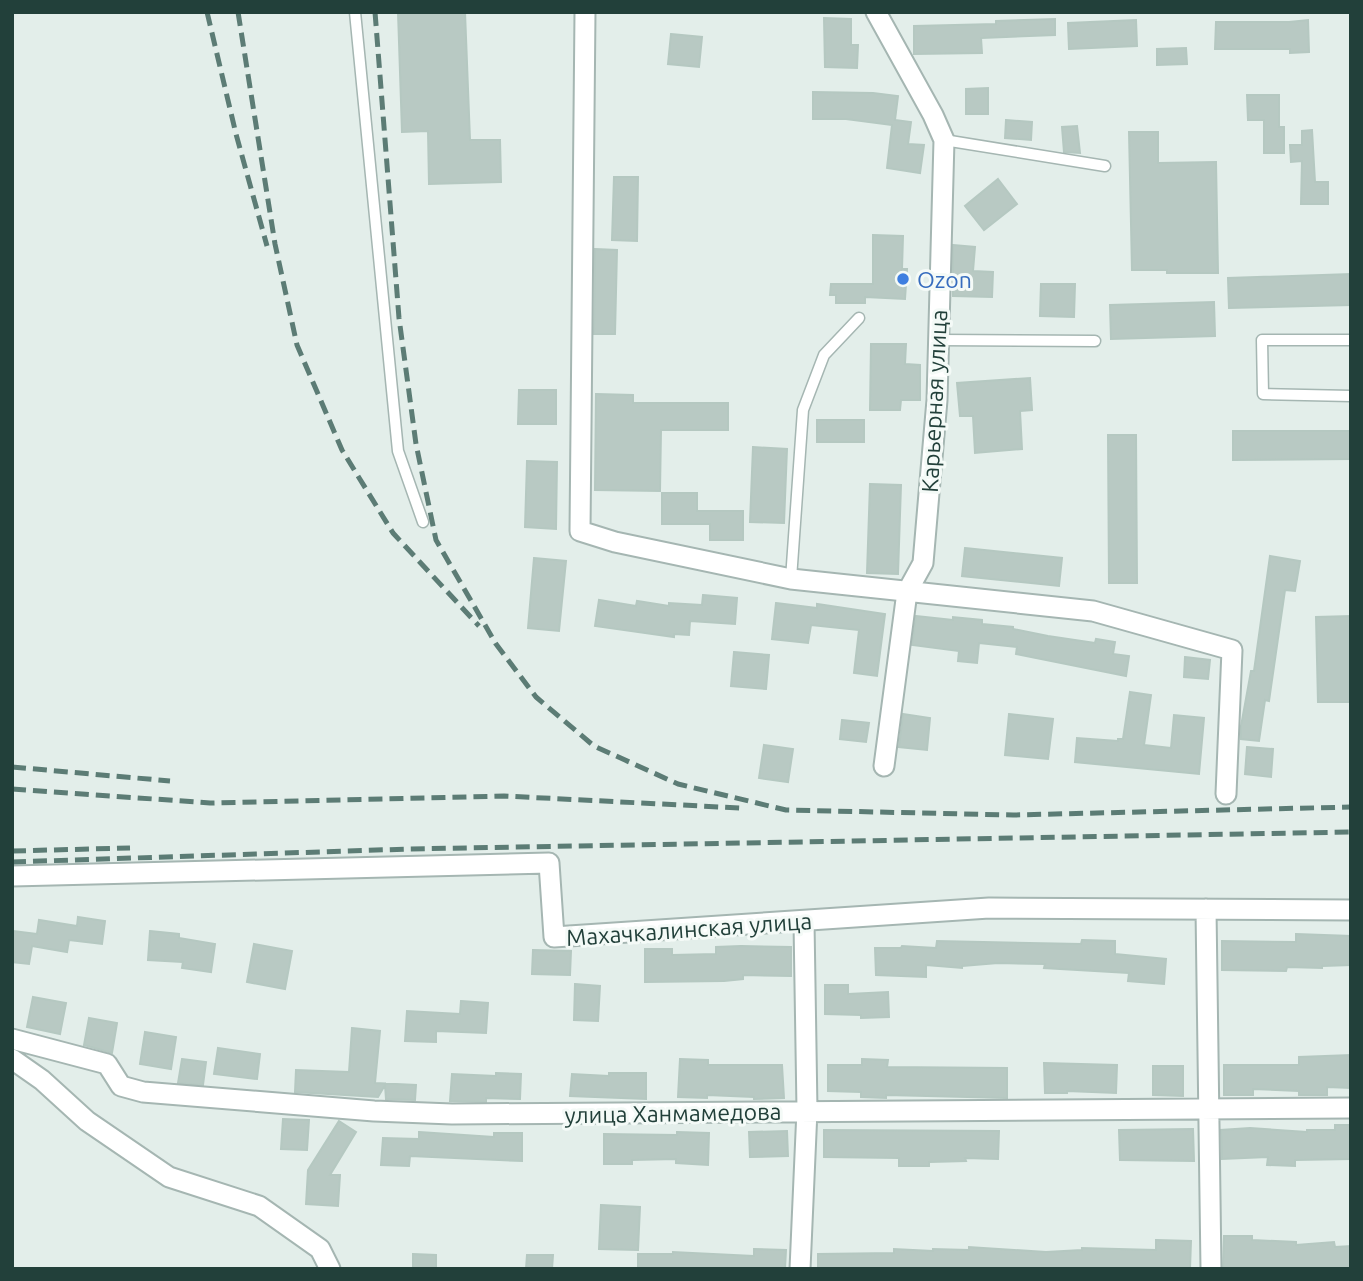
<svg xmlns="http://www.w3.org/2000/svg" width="1363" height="1281" font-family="Ubuntu,sans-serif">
  <rect width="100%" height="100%" fill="#e3eeea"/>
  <!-- building -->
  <path fill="#b8c9c3" stroke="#b5c8c1" stroke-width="2" d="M398 12H465L470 140H500L501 182 429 184 428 131 402 132Z
    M824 18 851 19V45H858L857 68 825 67Z
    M1055 19V35L981 38 982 53 914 54V26L996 24V21Z
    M1136 20 1137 46 1069 49 1068 23Z
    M1308 20 1309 52 1290 53V49H1215L1216 22H1289Z
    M671 34 702 37 699 67 668 64Z
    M1186 48 1187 64 1157 65V49Z
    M988 88V114H966V89Z
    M813 92 873 93 898 96 895 120 911 122 908 144 924 145 920 173 887 168 892 125 846 119H813Z
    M1247 95H1279V127H1284V153H1264V120H1248Z
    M1006 120 1032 122 1031 140 1005 138Z
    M1077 126 1080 153 1064 152 1062 127Z
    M1312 130 1315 182H1328V204H1301L1302 161 1291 162 1290 145H1302V131Z
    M1129 132H1158V163L1216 162 1218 273H1167V270H1132Z
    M614 177H638L637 241 612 240Z
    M998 179 1017 204 984 230 965 206Z
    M873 235 903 236 902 269H907L905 299 865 297V303H836V295H830L831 284H873Z
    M953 245 975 247 973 271 993 272 992 297 953 296Z
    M595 249 617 250 615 334H594Z
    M1351 274V305L1229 308 1228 278Z
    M1041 284H1075L1074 317 1040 316Z
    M1214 302 1215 336 1111 339 1110 305Z
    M871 344H906L905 364 920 365V400H901L900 410H870Z
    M1030 378 1032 410 1020 411 1022 449 975 453 973 416H960L957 383Z
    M519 390H556V424H518Z
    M596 394 633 395V403H728V430H661L660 491 595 490Z
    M817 420H864V442H817Z
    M1233 431H1351V459L1233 460Z
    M1108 435H1136L1137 583H1109Z
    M753 447 787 449 784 523 750 522Z
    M527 461 557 462 556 529 525 527Z
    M870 484 901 485 898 574 867 573Z
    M662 493H697V511H743V540H710V524H662Z
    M965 548 1062 558 1059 586 962 576Z
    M1270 556 1300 561 1295 591 1285 590 1269 701 1265 700 1259 741 1241 739V726L1251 671H1254Z
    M534 558 566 561 559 631 528 628Z
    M703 595 737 598 735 624 690 621 689 635 674 634V637L595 626 599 600 636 606 637 601 669 606V603L702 605Z
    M776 603 817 608V604L885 614 877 676 854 673 859 630 811 625 808 643 772 639Z
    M916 616 953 620V617L982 620V624L1013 627V629L1048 636 1095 643 1096 639 1115 642 1113 654 1129 656 1126 676 1016 654 1017 647 979 643 977 663 958 661 959 651 912 645Z
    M1351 616 1350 702H1318L1316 617Z
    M734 652 769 655 766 689 731 686Z
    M1185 657 1210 660 1208 679 1184 677Z
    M1130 692 1151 695 1144 745 1171 748 1174 715 1204 718 1199 774 1075 762 1077 738 1118 741V739H1123Z
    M903 714 930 718 927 750 899 747Z
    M1009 714 1053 719 1048 759 1005 755Z
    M842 720 869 723 866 742 840 739Z
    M764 745 793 749 788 782 759 778Z
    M1247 747 1273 749 1271 777 1245 774Z
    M78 917 105 921 102 944 69 940 67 952 32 946 29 964 12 962V931L37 934 39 920 77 926Z
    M150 931 179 934V938L215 944 211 972 182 968 183 962 148 960Z
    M1296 934 1351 936V965L1322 966V968L1287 967 1286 971 1222 970V941L1296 942Z
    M1082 940 1115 941V954L1166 959 1164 984 1128 981 1129 973 1044 968 1045 964 998 963 962 966V968L926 965V977L876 975 875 948H901L902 946 936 948 937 941 1081 944Z
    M254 944 292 951 285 989 247 982Z
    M741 946 791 947V976L743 975V979L724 981 645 982V949H672V955L716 954V947Z
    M533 950 571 951 570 975 532 974Z
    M575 984 600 986 598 1021 574 1020Z
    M825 985H848V994L888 992 889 1017 861 1018V1015L825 1014Z
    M33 997 66 1003 60 1034 27 1027Z
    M461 1001 488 1003 486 1033 436 1031V1042L405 1041 407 1011 460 1014Z
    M89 1018 117 1023 112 1053 84 1045Z
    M352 1028 380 1031 375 1083 416 1085 415 1100 386 1099 385 1085 378 1097 295 1092 296 1070 349 1072Z
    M145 1032 176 1037 171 1069 140 1064Z
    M218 1048 260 1054 257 1079 214 1074Z
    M1351 1055V1088L1327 1087V1095H1299V1091L1253 1089V1095H1224V1065H1299V1057Z
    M182 1059 206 1062 203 1085 178 1083Z
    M680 1059 708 1060V1065H782L784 1098 754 1099V1097L707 1095V1098L678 1097Z
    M862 1059 888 1060 887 1067 1007 1068V1098L886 1095V1098L861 1097V1092L828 1091V1065H862Z
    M1044 1063 1117 1065 1116 1093 1067 1091V1093H1045Z
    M1153 1066H1183V1096L1153 1095Z
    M496 1073 521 1074 520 1099 486 1098V1102L450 1101 452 1074 496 1076Z
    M609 1073H646V1099L570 1096 572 1074 609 1076Z
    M283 1119 309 1120 307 1150 281 1149Z
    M339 1121 356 1132 330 1175H340L338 1206 306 1204 308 1170Z
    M1335 1125H1351V1159L1295 1160V1166L1267 1165 1268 1157 1222 1159 1221 1130 1250 1128 1307 1132V1130H1335Z
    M1193 1129 1194 1161 1120 1160 1119 1130Z
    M824 1130 999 1131 998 1159 965 1158 966 1161 929 1162V1166H899V1158L824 1157Z
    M787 1131 788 1156 750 1157 749 1132Z
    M419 1132 494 1137V1133H522V1161L410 1156 409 1166 381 1165 383 1138 419 1139Z
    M677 1132 709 1133 708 1165 676 1163V1159L632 1160V1164H604V1134L677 1135Z
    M601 1205 640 1207 638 1250 599 1249Z
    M1224 1236H1252V1240L1296 1242V1245L1334 1242 1335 1247 1351 1246V1269H1223Z
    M1156 1240 1191 1241 1190 1269H818V1254L894 1253V1249L933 1251V1249L969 1250V1247L1046 1252 1082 1250V1248L1156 1250Z
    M754 1249 786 1250 785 1269H638V1254H673V1252L754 1256Z
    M413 1254 436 1255V1269H413Z
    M527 1255H553L552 1269H526Z"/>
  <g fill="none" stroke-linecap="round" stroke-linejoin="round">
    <!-- service casing -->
    <g stroke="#a5b6b2" stroke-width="13">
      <path id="service" d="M355 12 398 451 423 522
        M944 140 1105 166
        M939 340 1095 341
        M1351 340H1262L1263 394 1351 396
        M791 579 803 410 824 355 859 318"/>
    </g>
    <!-- minor casing -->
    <g stroke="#a5b6b2" stroke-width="23">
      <path id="minor" d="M585 12 580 531 615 542 791 579 1093 611 1232 650 1226 794
        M876 12 933 115 944 140 937 400 923 563 907 592 884 766
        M12 876 549 863 554 937 989 908 1351 910
        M1206 909 1211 1269
        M12 1039 107 1064 121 1086 143 1092 374 1111 452 1114 1351 1108
        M12 1059 42 1080 87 1121 169 1177 259 1206 320 1249 330 1269
        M800 1269 807 1110 804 922"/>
    </g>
    <!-- service -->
    <use href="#service" stroke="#fff" stroke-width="10"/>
    <!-- minor -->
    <use href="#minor" stroke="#fff" stroke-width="19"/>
    <!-- rail -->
    <path stroke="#5c7c75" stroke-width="5" stroke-dasharray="14 7" stroke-linecap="butt" d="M207 12 236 134 267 246
      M238 12 275 244 297 345 342 450 393 533 479 626
      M375 12 399 318 416 444 436 540 496 644 536 697 594 746 678 784 786 810 1013 815 1351 807
      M12 767 170 781
      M12 789 210 803 504 796 740 808
      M12 851 130 848
      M12 862 409 849 1351 832"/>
  </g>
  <!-- markers -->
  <circle fill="#3f7fe0" stroke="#f4faf7" stroke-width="2.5" cx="903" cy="279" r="7"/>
  <g text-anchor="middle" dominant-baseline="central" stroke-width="6" stroke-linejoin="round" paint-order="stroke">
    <!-- shop labels -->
    <g font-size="23" fill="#366cbe" stroke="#f4faf7" text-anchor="start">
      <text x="917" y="279">Ozon</text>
    </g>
    <!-- street labels -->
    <g font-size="23" fill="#22403a" stroke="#f4faf7">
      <text transform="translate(934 401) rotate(-87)">Карьерная улица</text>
      <text transform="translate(689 929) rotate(-4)">Махачкалинская улица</text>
      <text transform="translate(673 1113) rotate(-1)">улица Ханмамедова</text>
    </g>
  </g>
  <!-- border -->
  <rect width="1363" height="1281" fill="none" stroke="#22403a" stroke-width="28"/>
</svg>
